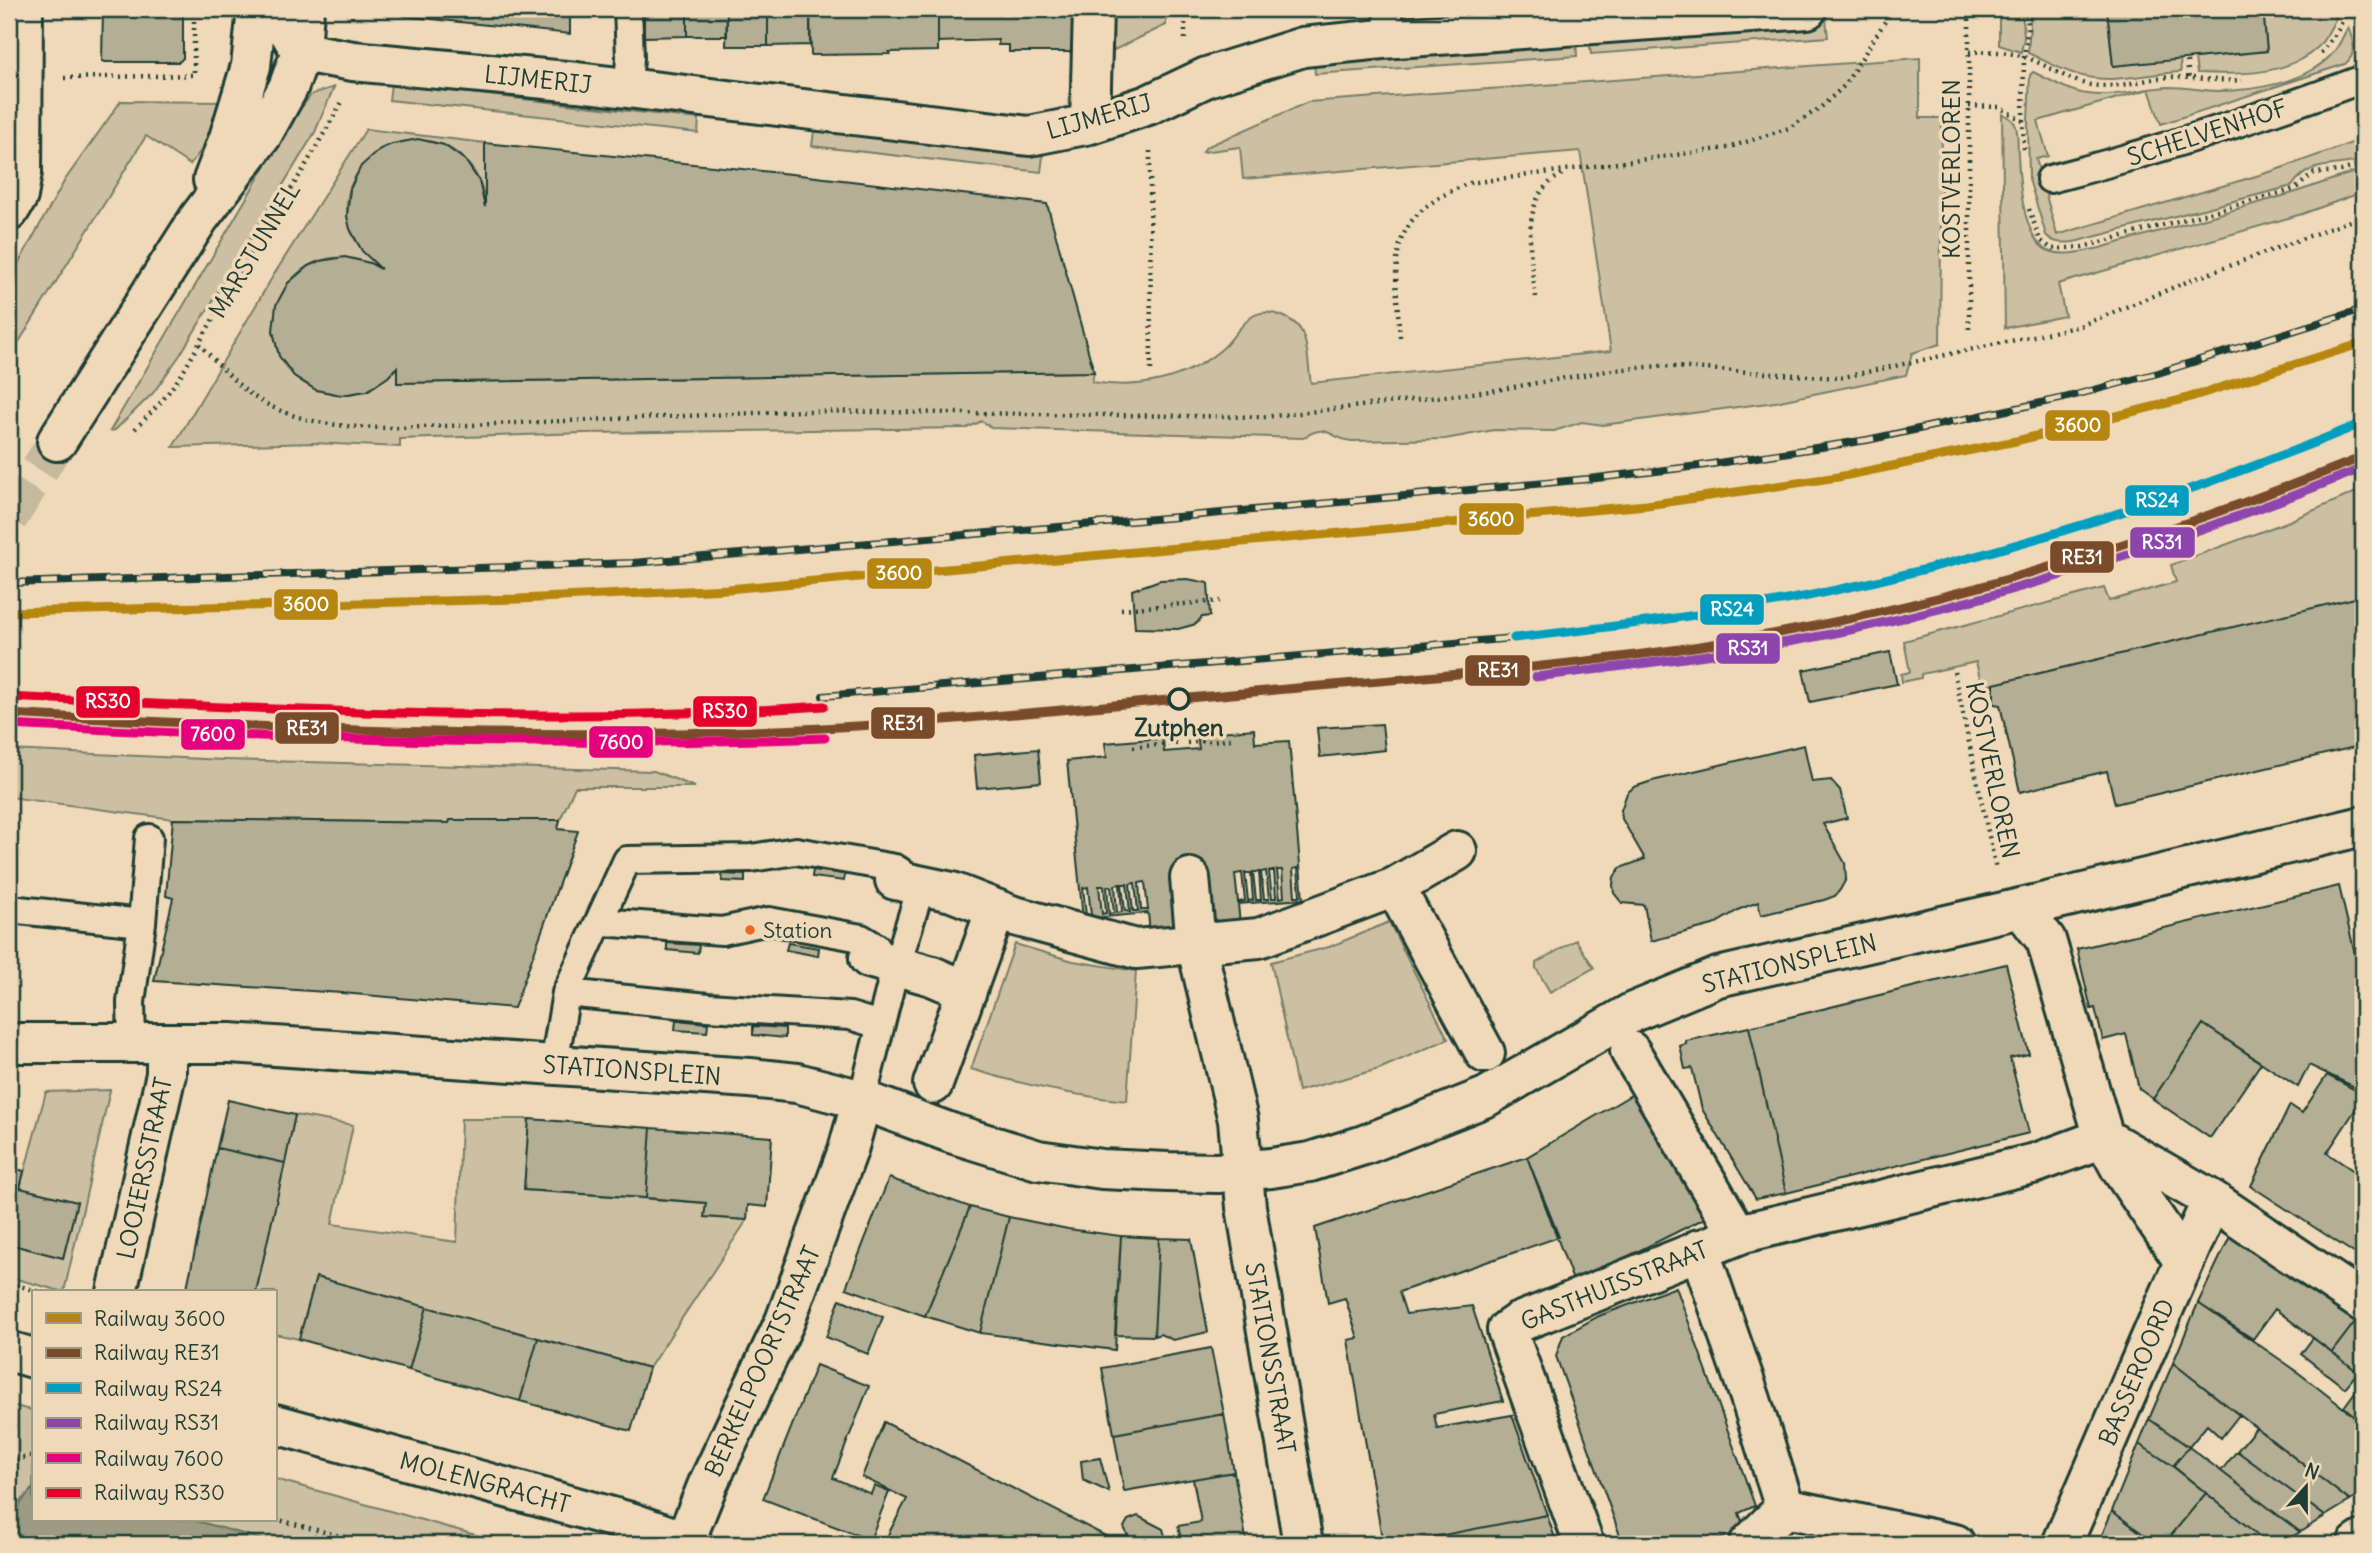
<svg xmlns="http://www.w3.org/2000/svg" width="2372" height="1553" font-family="Delius,sans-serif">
  <rect width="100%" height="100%" fill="#efd9b8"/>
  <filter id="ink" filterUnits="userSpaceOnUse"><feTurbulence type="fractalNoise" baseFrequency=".0143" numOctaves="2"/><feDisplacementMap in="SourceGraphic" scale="14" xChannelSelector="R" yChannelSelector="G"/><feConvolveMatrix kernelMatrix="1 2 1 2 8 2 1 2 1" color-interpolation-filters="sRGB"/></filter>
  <g filter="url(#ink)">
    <!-- green -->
    <path fill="#cdc0a2" stroke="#767e6b" stroke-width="2" d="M1110 9H1166V25L1110 52Z
      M1999 9H2022L2024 38 2021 52 1999 45Z
      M2031 9H2107L2113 66 2180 59 2181 72C2150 73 2115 84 2083 76 2064 72 2046 61 2028 53Z
      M2263 9H2340C2334 22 2328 36 2318 47 2288 76 2235 75 2197 73L2195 58 2267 51Z
      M1826 19 1828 37 1591 54 1589 37Z
      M2348 27C2353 40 2358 54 2345 64L2161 124 2149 89 2038 121 2048 156 2036 159 2057 235 2273 171 2363 139V160C2336 168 2311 159 2292 186L2074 242C2063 243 2054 244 2046 235L2029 179 2028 121 2030 75 2033 72C2051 80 2069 92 2088 94 2115 98 2142 88 2168 87 2185 87 2201 90 2217 91 2253 91 2306 83 2332 54 2339 47 2343 36 2348 27Z
      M1576 38 1577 56 1315 74 1314 56Z
      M1920 58V118H1942L1940 344 1912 353 1906 375 1775 402 1603 425 1582 422 1554 431 1494 430 1445 439 1352 441C1328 439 1329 421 1303 438L992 428 982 421 967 428 584 433 400 439V447L313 443 173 447 273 276 366 129 485 143 486 206C485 203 485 198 483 192 480 180 474 169 465 160 416 111 329 161 350 228 356 249 371 255 381 269 277 214 228 374 331 393 357 398 380 386 397 367L398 383 1094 372 1092 382C1139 390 1186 380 1223 348 1233 339 1241 323 1253 316 1269 307 1297 318 1303 335 1309 349 1308 369 1311 383L1611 351 1580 151 1243 179 1240 147 1203 152 1206 147 1308 102Z
      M391 84 699 119 698 133 389 100Z
      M334 87 315 132 180 355 153 393 115 430 110 431 294 117 312 94Z
      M121 101 225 102 210 138 190 165 146 136 9 358V280L65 180Z
      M2002 114C2008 116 2012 118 2015 124 2019 132 2017 146 2018 155 2019 179 2023 245 2052 252 2068 256 2084 251 2100 248L2293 193 2363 169V192L2302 214 2058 284 2065 316 2005 328Z
      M814 131 1043 156 1041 172 812 146Z
      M2363 489V597L1994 684 1982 686 1976 662 1921 674V678L1902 682 1901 674 1910 672 1904 641 2104 588 2109 601 2176 582 2171 565 2287 522Z
      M9 750 225 760 654 771 695 787H575L560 820 449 823 173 819 9 797Z
      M1389 922 1448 1039 1379 1069 1298 1091 1271 962 1329 947Z
      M1576 940 1594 968 1550 992 1536 968V963Z
      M1015 944 1073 961 1136 971 1127 1101C1073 1096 1023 1085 971 1069Z
      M110 1090 64 1292 9 1277V1244L63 1258 77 1202 20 1188 46 1092Z
      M295 1115 353 1125 332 1224 457 1242 461 1119H529L524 1190 706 1203 705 1217 747 1220 649 1368 316 1278 299 1339 275 1334V1292H256Z
      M9 1404 33 1411V1488L19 1503 9 1527Z
      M275 1479 508 1544H278L193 1520H275Z"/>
    <!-- water -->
    <path fill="#9d9b83" stroke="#6b7563" stroke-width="2" d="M33 1488V1520H193L278 1544H9C9 1520 17 1505 33 1488Z"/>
    <!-- building -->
    <path fill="#b4ae94" stroke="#1f3d34" stroke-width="2" fill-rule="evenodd" d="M103 9H183V58L179 62H105L102 61Z
      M398 9H570V34L404 16Z
      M644 9H687V36L644 37Z
      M687 9H727V36H687Z
      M727 9H768V46H726Z
      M768 9H810V45L768 46Z
      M810 9H938V51L889 52 890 54 811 55Z
      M938 9H1086L1075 52H1009V45H998V40L938 42Z
      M2107 9H2263L2267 51 2113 66Z
      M418 139 444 145 465 160 479 181 485 207V143L791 174 1047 204 1094 372 397 383V367L388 377 367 391 341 395 316 390 294 376 279 356 273 331 276 305 288 283 308 266 320 261 345 257 370 263 381 269 362 251 350 229 347 216 350 189 361 166 380 149 392 144Z
      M1188 579 1208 583 1210 616 1202 617 1196 624 1178 629 1135 628 1132 590 1160 580Z
      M2355 598 2363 632V745L2115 804 2107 771 2020 792 2000 705 1994 704V684Z
      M1890 652 1897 684 1810 702 1803 670Z
      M1382 724 1385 750 1320 757 1317 728Z
      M1254 729 1255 743 1289 741 1303 899 1238 904 1241 934 1151 943 1148 913 1083 919 1067 761 1107 757 1105 743 1163 738 1164 752 1199 749 1197 734ZM1298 868 1300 896H1295L1293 869ZM1277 870H1282L1284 897 1280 898ZM1266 871 1269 899H1264L1261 872ZM1269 871H1274L1276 898H1272ZM1253 872H1259L1261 900H1256ZM1242 873 1245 901 1238 902 1235 874ZM1245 873H1251L1253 900 1248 901ZM1145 882 1148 910H1141L1139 883ZM1135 883 1138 911H1133L1130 884ZM1120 884 1122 912 1117 913 1115 885ZM1122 884H1127L1130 912 1125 911ZM1099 886H1104L1106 913 1102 914ZM1107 886H1111L1114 913 1109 914ZM1088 887 1091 915H1086L1083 888Z
      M1804 745 1812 782 1831 780 1840 790 1847 818 1823 824 1845 863 1846 879 1840 890 1835 896 1824 900 1761 915 1758 902 1740 909 1713 925 1651 941 1644 905 1622 903 1614 893 1613 885 1614 877 1620 868 1645 859 1622 819 1621 810 1627 793 1634 787 1652 781Z
      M1038 749 1041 782 977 788 974 755Z
      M173 819 449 823 450 820H560L558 829 578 831 514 1008 342 993 154 981 173 898 166 896Z
      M813 870 845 874 844 881 812 877Z
      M722 874 745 875V882L722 881Z
      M2339 886 2356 958 2363 961V1091L2309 1065 2298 1087 2203 1024 2153 1099 2139 1089 2126 1034 2103 1040 2095 1008 2091 1009 2077 949Z
      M667 943 699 945 698 953 667 950Z
      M788 943 819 948 818 956 786 950Z
      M2006 964 2029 1054 2010 1058 2029 1133 1786 1193 1749 1027Z
      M676 1020 708 1023 707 1032 675 1030Z
      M2203 1024 2261 1063 2210 1138 2153 1099Z
      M753 1026 785 1028V1038L753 1035Z
      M1749 1027 1786 1193 1756 1199 1702 1109 1692 1068 1685 1069 1680 1046 1686 1044V1041Z
      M2327 1075 2363 1094V1098L2327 1153 2363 1177V1259L2251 1186 2290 1105 2302 1113Z
      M1641 1089 1715 1213 1574 1283 1527 1157Z
      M228 1100 295 1115 285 1163 217 1148Z
      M529 1119 651 1128 646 1198 524 1190Z
      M651 1128 772 1137 767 1207 748 1205 747 1220 704 1217 706 1203 646 1198Z
      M217 1148 285 1163 256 1292H182H186Z
      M1527 1157 1559 1237 1399 1292 1406 1314 1472 1306 1503 1401 1434 1414 1437 1428 1512 1415 1547 1515 1397 1544H1383L1348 1340 1358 1338 1345 1298 1328 1303 1315 1228Z
      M9 1167 24 1171 20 1188 77 1202 63 1258 9 1244Z
      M889 1178 970 1207 925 1316 846 1288Z
      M970 1207 1009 1217 980 1333 925 1316Z
      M1009 1217 1068 1229 1121 1236 1115 1350 980 1333Z
      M2234 1228 2358 1318 2332 1352 2275 1309 2253 1339 2198 1303Z
      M1121 1236 1159 1238 1154 1336 1115 1335Z
      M1159 1238 1191 1239 1208 1332 1173 1340 1160 1334 1154 1336Z
      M316 1277 427 1307 409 1370 299 1339Z
      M1676 1287 1755 1506 1739 1513 1745 1530 1705 1544H1623L1556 1356 1563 1336 1599 1316Z
      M840 1299 883 1317 868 1354 826 1337Z
      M2198 1303 2291 1367 2363 1423V1492L2350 1501 2173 1363Z
      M427 1307 538 1338 520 1401 409 1370Z
      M2358 1318 2363 1322V1373L2359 1370 2358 1372 2332 1352Z
      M538 1338 649 1368 631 1431 520 1401Z
      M2313 1338 2358 1372 2345 1388 2301 1354Z
      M1211 1348 1224 1414 1114 1434 1102 1368Z
      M2173 1363 2239 1415 2221 1438 2207 1425 2189 1447 2149 1419Z
      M816 1365 869 1386 833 1478 871 1494 874 1486 889 1492 870 1540 763 1499Z
      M2363 1381V1423L2344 1407Z
      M1224 1414 1234 1472 1124 1491 1114 1434Z
      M2149 1419 2189 1447 2173 1466 2139 1444Z
      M884 1422 1121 1544H883L907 1499 862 1477Z
      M2256 1428 2350 1501 2325 1516 2237 1451Z
      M2139 1444 2171 1465 2206 1493 2164 1544H2156L2112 1511Z
      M2189 1447 2221 1471 2300 1532 2280 1544H2269L2173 1466Z
      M2237 1451 2325 1516 2300 1532 2221 1471Z
      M1100 1458 1109 1492 1083 1480 1081 1461Z
      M1234 1472 1247 1544H1182L1178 1526 1201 1522 1193 1479Z
      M2206 1493 2269 1544H2177L2169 1538Z
      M2112 1511 2139 1531 2156 1544H2098Z
      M1547 1515 1557 1544H1397Z
      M1138 1516 1163 1529 1166 1539 1163 1544H1144L1128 1536 1124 1527 1128 1520Z
      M1819 1537 1820 1544H1783Z"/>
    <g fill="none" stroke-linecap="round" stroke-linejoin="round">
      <!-- secondary-tunnel -->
      <path stroke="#c5ba9e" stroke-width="38" stroke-dasharray="38 19" stroke-linecap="butt" d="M9 518 57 441"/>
      <!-- lane casing -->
      <g stroke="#1f3d34" stroke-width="32">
        <path id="lane" d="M1388 9V39
          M628 88 630 57 628 9
          M2050 179C2156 152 2260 117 2363 79
          M9 909 142 923
          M599 922 722 931 769 921 861 938 876 947 886 963
          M566 993 708 1007 850 1016 880 1025
          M132 1043 131 1002 142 923 149 838
          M554 1065 566 993 627 860 751 858 796 851 895 868C909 876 915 887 916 903L891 984 862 1100"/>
      </g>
      <!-- street casing -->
      <g stroke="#1f3d34" stroke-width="44">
        <path id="street" d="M276 9 301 52 353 61 577 82 1029 136 1090 124 1148 105 1207 77 1303 47 1382 39 1807 9
          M1090 124 1093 9
          M9 211 18 196 22 172 23 9
          M1190 878 1196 944 1238 1120 1246 1207 1303 1544
          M895 880 952 892 1011 915 1136 949 1259 938 1395 887 1457 851
          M1395 887 1485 1053
          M2021 908 2046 940 2104 1138 2121 1169 2183 1260
          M869 958 932 976 967 991
          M1630 1051 1738 1235
          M933 1084 996 909
          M2106 1139 2212 1200 2363 1302
          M1699 1249 1751 1400 1785 1508
          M117 1292 166 1074V1043
          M9 1351 33 1358
          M275 1424 630 1522 693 1544
          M1785 1508 1955 1544
          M685 1541 708 1484 785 1321 848 1150 862 1100
          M1584 1544 1507 1330 1517 1323 1743 1233 2036 1163 2104 1138
          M1749 1544 1785 1508
          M2062 1544C2112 1429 2160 1314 2212 1200
          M2357 1544 2363 1540"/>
      </g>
      <!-- secondary casing -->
      <g stroke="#1f3d34" stroke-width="44">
        <path id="secondary" d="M213 180 229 138 251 66 257 9
          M57 441 199 218 262 135 288 88 301 52 304 9
          M9 1043H230L750 1078 797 1083 862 1100 951 1133 1038 1160 1102 1169 1168 1172 1218 1173 1271 1168 1310 1162 1364 1145 1486 1097 1633 1012 1718 977 2021 908 2363 826"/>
      </g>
      <!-- path -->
      <path stroke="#1f3d34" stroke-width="4.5" stroke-dasharray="2 5" stroke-linecap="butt" d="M352 9V19
        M1185 9V39
        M1969 52C1989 51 2008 51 2027 58 2048 65 2065 79 2086 84 2115 91 2144 78 2172 77 2195 77 2219 82 2242 80
        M2321 53 2338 30 2345 15
        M2187 61 2189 79
        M64 78 194 75V9
        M1969 106 1999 107 2023 121 2024 152
        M2023 121 2024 57 2028 25 2025 9
        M1150 151 1151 374
        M2029 209 2040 240 2052 249 2083 247 2295 189 2314 173 2341 171 2363 164
        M1536 297C1531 265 1521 209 1548 184 1553 179 1560 176 1566 171
        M1969 329V9
        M1400 337C1394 257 1384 217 1470 183L1727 148 1789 128 1820 108 1844 86 1893 9
        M199 344C216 361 233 382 253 396 296 425 349 428 399 428L803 411 1265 417 1490 391 1612 370 1661 366 1839 378 2080 326 2189 281 2363 216
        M135 429 162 401 182 374 249 255 303 170 342 102
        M1121 609 1220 601
        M1954 672 1996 869
        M1187 743 1231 739
        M1133 747 1181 743
        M9 1283 41 1292
        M9 1462 33 1455
        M275 1519 371 1544"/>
      <!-- lane -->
      <use href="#lane" stroke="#efd9b8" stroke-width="26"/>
      <!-- street -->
      <use href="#street" stroke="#efd9b8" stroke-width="38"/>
      <!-- secondary -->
      <use href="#secondary" stroke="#efd9b8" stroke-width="38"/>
      <!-- rail casing -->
      <g stroke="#1f3d34" stroke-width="8">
        <path id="rail" d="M9 583 633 563 1189 516 1588 479 1699 466 1867 440 2064 398 2158 373 2363 309
          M823 696 1514 638"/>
      </g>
      <!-- rail -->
      <use href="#rail" stroke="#efd9b8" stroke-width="5" stroke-dasharray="16" stroke-linecap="butt"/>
      <!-- rail-1 casing -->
      <g stroke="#efd9b8" stroke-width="14">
        <path id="rail-1" d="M9 612 519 599 728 589 1647 505 1838 477 2016 441 2184 399 2363 343"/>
      </g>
      <!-- rail-2 casing -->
      <g stroke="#efd9b8" stroke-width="14">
        <path id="rail-2" d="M9 714C264 728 520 740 776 730 936 724 1095 706 1254 692 1429 676 1605 665 1778 633 1979 596 2173 533 2363 457"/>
      </g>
      <!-- rail-3 casing -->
      <g stroke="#efd9b8" stroke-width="14">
        <path id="rail-3" d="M1514 638C1612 627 1710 615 1808 596 1999 557 2183 497 2363 423"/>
      </g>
      <!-- rail-4 casing -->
      <g stroke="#efd9b8" stroke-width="14">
        <path id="rail-4" d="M1536 677C1641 664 1746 652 1850 630 2026 592 2197 535 2363 468"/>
      </g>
      <!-- rail-5 casing -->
      <g stroke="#efd9b8" stroke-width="14">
        <path id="rail-5" d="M9 725C281 739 553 748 825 738"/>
      </g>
      <!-- rail-6 casing -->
      <g stroke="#efd9b8" stroke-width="14">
        <path id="rail-6" d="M9 697C280 710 552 725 824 706"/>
      </g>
      <!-- rail-1 -->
      <use href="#rail-1" stroke="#b68610" stroke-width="9"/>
      <!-- rail-2 -->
      <use href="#rail-2" stroke="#7a4b2a" stroke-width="9"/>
      <!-- rail-3 -->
      <use href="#rail-3" stroke="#039ebf" stroke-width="9"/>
      <!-- rail-4 -->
      <use href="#rail-4" stroke="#8e44ad" stroke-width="9"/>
      <!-- rail-5 -->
      <use href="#rail-5" stroke="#e5007d" stroke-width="9"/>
      <!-- rail-6 -->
      <use href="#rail-6" stroke="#e4002b" stroke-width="9"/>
    </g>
  </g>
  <!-- markers -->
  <circle fill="#efd9b8" stroke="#1f3d34" stroke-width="3.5" cx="1179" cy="699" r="10"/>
  <circle fill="#f26522" stroke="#efd9b8" stroke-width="2.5" cx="750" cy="930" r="6"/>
  <g text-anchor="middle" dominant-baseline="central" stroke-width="7" stroke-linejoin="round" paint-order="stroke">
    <!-- bus labels -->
    <g font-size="22" fill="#1f3d34" stroke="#efd9b8" text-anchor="start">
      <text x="763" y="930">Station</text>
    </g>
    <!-- street labels -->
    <g font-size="24" fill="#1f3d34" stroke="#efd9b8">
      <text transform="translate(538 79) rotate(6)">LIJMERIJ</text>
      <text transform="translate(1099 116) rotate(-16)">LIJMERIJ</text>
      <text transform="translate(2207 132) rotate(-18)">SCHELVENHOF</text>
      <text transform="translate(1951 169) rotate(-90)">KOSTVERLOREN</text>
      <text transform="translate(254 250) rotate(-59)">MARSTUNNEL</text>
      <text transform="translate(1993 770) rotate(78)">KOSTVERLOREN</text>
      <text transform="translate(1789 963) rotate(-14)">STATIONSPLEIN</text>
      <text transform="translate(632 1070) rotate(4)">STATIONSPLEIN</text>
      <text transform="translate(144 1168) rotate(-78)">LOOIERSSTRAAT</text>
      <text transform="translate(1614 1285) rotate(-22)">GASTHUISSTRAAT</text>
      <text transform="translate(1271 1358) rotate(80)">STATIONSSTRAAT</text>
      <text transform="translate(762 1361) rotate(-66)">BERKELPOORTSTRAAT</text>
      <text transform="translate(2136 1372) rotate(-67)">BASSEROORD</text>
      <text transform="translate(485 1482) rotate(15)">MOLENGRACHT</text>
    </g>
    <!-- stop labels -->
    <g font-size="24" font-weight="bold" fill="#1f3d34" stroke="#efd9b8">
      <text x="1179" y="727">Zutphen</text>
    </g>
  </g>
  <g stroke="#efd9b8" stroke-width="2.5">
    <rect x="2044" y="409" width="67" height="33" rx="7" fill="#b68610"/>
    <rect x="2124" y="484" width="66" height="33" rx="7" fill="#039ebf"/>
    <rect x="1458" y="502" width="67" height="34" rx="7" fill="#b68610"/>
    <rect x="2129" y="526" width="67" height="33" rx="7" fill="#8e44ad"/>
    <rect x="2049" y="540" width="66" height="34" rx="7" fill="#7a4b2a"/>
    <rect x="866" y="557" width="67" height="33" rx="7" fill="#b68610"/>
    <rect x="273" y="588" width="66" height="33" rx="7" fill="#b68610"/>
    <rect x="1699" y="593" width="66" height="33" rx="7" fill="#039ebf"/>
    <rect x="1715" y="632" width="66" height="33" rx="7" fill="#8e44ad"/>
    <rect x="1464" y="654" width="67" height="33" rx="7" fill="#7a4b2a"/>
    <rect x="75" y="685" width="66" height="34" rx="7" fill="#e4002b"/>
    <rect x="692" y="695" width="66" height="33" rx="7" fill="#e4002b"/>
    <rect x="870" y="706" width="66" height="34" rx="7" fill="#7a4b2a"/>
    <rect x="274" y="711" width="66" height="34" rx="7" fill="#7a4b2a"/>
    <rect x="180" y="718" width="66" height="33" rx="7" fill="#e5007d"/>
    <rect x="588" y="725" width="66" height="34" rx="7" fill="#e5007d"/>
  </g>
  <g font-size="19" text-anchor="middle" font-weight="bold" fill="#fff">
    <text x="2078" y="432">3600</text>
    <text x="2157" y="507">RS24</text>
    <text x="1491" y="526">3600</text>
    <text x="2162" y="549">RS31</text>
    <text x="2082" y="564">RE31</text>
    <text x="899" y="580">3600</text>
    <text x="306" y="611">3600</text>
    <text x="1732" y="616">RS24</text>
    <text x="1748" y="655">RS31</text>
    <text x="1498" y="677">RE31</text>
    <text x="108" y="708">RS30</text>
    <text x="725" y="718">RS30</text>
    <text x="903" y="730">RE31</text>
    <text x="307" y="735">RE31</text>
    <text x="213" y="741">7600</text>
    <text x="621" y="749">7600</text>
  </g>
  <!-- margin -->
  <rect width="2372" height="1553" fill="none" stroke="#efd9b8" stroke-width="35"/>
  <rect x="18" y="18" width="2337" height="1518" fill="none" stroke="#1f3d34" stroke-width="2.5" filter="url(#ink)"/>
  <!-- legend -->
  <rect x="32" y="1290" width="245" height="231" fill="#efd9b8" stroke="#9c9b83" stroke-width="2"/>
  <rect x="46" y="1313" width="35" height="10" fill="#b68610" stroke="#9c9b83" stroke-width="2"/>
  <text x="94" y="1326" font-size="21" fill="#1f3d34">Railway 3600</text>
  <rect x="46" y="1348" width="35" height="10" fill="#7a4b2a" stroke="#9c9b83" stroke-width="2"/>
  <text x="94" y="1360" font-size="21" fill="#1f3d34">Railway RE31</text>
  <rect x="46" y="1383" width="35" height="10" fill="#039ebf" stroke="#9c9b83" stroke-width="2"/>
  <text x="94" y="1396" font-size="21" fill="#1f3d34">Railway RS24</text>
  <rect x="46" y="1418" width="35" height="10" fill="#8e44ad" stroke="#9c9b83" stroke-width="2"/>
  <text x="94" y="1430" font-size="21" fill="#1f3d34">Railway RS31</text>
  <rect x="46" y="1453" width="35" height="10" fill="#e5007d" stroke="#9c9b83" stroke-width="2"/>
  <text x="94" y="1466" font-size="21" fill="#1f3d34">Railway 7600</text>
  <rect x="46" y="1488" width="35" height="10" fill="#e4002b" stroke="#9c9b83" stroke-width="2"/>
  <text x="94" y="1500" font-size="21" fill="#1f3d34">Railway RS30</text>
  <!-- north arrow -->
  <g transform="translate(2306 1487) rotate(21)" stroke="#efd9b8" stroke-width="5" paint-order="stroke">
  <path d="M0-5L12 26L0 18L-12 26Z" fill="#1f3d34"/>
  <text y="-10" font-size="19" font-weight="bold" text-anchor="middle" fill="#1f3d34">N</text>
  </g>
</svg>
